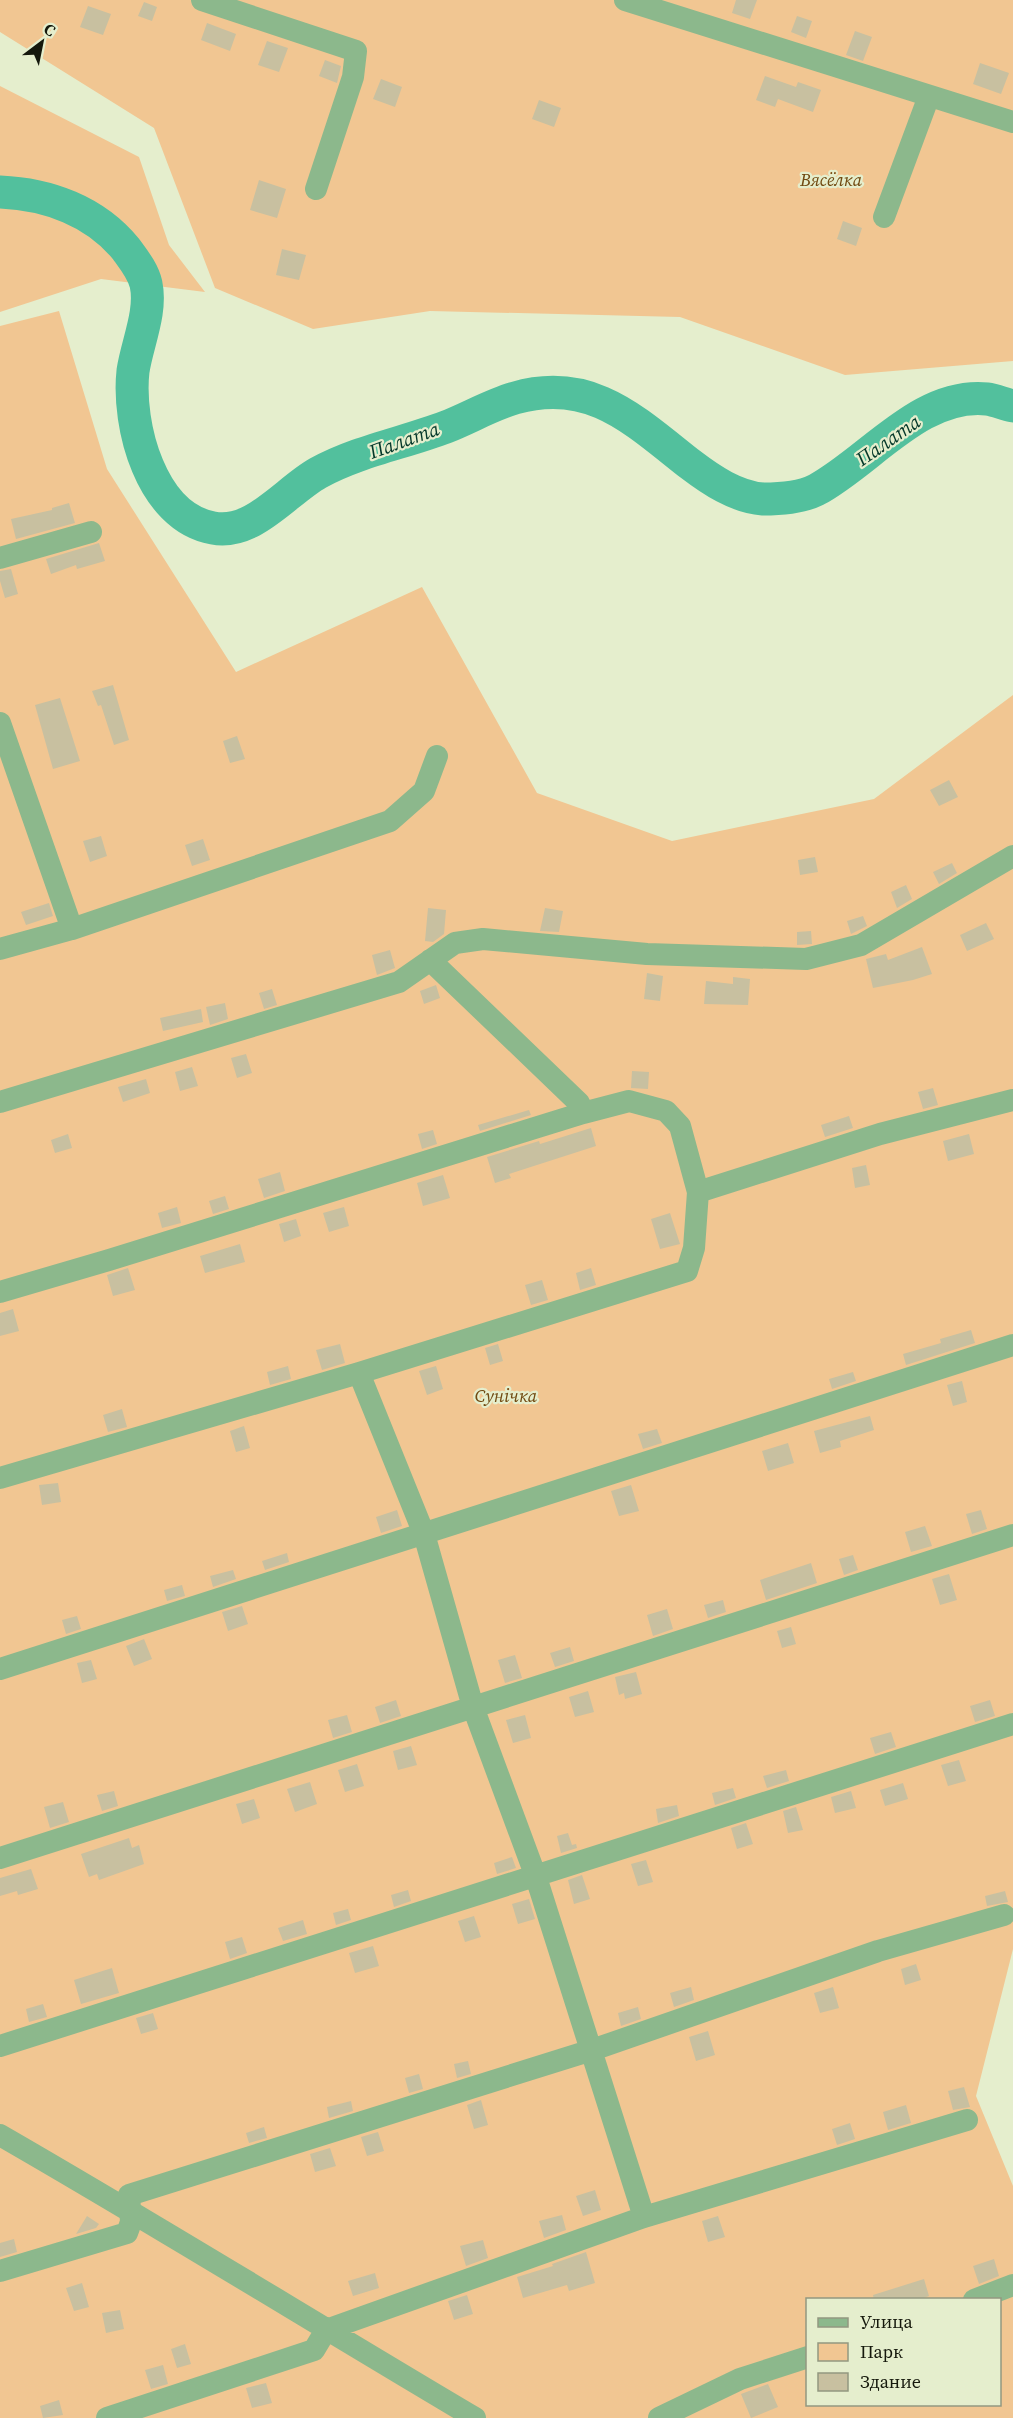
<svg xmlns="http://www.w3.org/2000/svg" width="1013" height="2418" font-family="'Source Serif 4',serif">
  <rect width="100%" height="100%" fill="#e5eecd"/>
  <!-- green -->
  <path fill="#f1c692" fill-rule="evenodd" d="M0 0H1013V361L845 375 680 317 430 311 313 329 215 288 154 128 0 32Z
    M0 86 139 157 169 245 205 292 101 279 0 312Z
    M59 311 107 469 236 672 422 587 537 793 672 841 874 799 1013 695V1949L976 2096 1013 2186V2418H0V326ZM808 2300H1000V2404H808Z"/>
  <g fill="none" stroke-linecap="round" stroke-linejoin="round">
    <!-- river -->
    <path stroke="#52c09d" stroke-width="33" d="M0 192C48 194 95 211 126 249 134 260 143 271 146 284 152 312 137 344 133 371 127 425 151 517 213 528 253 536 286 491 318 473 358 451 404 443 446 427 469 418 491 405 515 398 591 376 635 421 690 464 711 480 736 497 763 499 780 499 800 498 816 490 869 462 920 392 987 399 995 400 1004 404 1013 406"/>
  </g>
  <!-- building -->
  <path fill="#c8c0a0" d="M736 0H757L750 19 732 13Z
    M144 2 157 7 152 21 138 16Z
    M88 6 111 14 103 35 80 27Z
    M797 16 812 21 806 38 791 32Z
    M207 23 236 34 230 51 201 40Z
    M855 31 872 37 863 61 846 55Z
    M267 41 288 48 279 72 258 65Z
    M325 60 341 66 337 83 319 76Z
    M980 63 1009 73 1001 94 973 84Z
    M765 76 796 87 798 82 821 90 813 112 778 99 775 107 756 100Z
    M381 79 402 87 395 107 373 99Z
    M539 100 561 108 554 127 532 119Z
    M259 180 286 189 277 218 250 210Z
    M843 221 862 228 856 246 837 239Z
    M282 249 306 255 299 280 276 275Z
    M69 503 75 523 16 539 11 519 52 510V508Z
    M99 543 105 561 77 569 76 565 51 574 46 559Z
    M11 569 18 594 5 598 0 581V571Z
    M113 685 129 740 114 745 101 705 98 706 92 691Z
    M60 698 80 761 53 769 35 705Z
    M237 736 245 759 230 763 223 741Z
    M949 780 958 797 939 806 930 790Z
    M101 836 107 856 90 862 83 841Z
    M203 839 210 860 192 866 185 845Z
    M815 857 818 872 800 875 798 860Z
    M952 863 957 873 939 884 933 872Z
    M906 885 912 899 897 908 891 892Z
    M49 903 53 916 26 925 21 912Z
    M428 908 446 910 444 934 433 942 425 941Z
    M545 908 563 911 559 932 540 931Z
    M863 916 867 926 851 934 847 921Z
    M986 923 994 939 967 951 960 935Z
    M811 931 812 944 797 945V932Z
    M922 947 932 974 913 980 873 988 866 959 886 954 888 960Z
    M390 950 395 968 377 975 372 955Z
    M647 973 663 976 660 1001 644 999Z
    M733 977 750 979 748 1005 704 1004 706 981 733 984Z
    M436 985 440 998 424 1004 420 991Z
    M272 989 277 1005 264 1009 259 993Z
    M225 1003 228 1019 210 1025 206 1007Z
    M201 1009 203 1022 163 1031 160 1018Z
    M246 1054 252 1073 237 1078 231 1058Z
    M192 1067 198 1086 180 1091 175 1072Z
    M632 1071 649 1072 648 1089 631 1088Z
    M146 1079 150 1093 123 1102 118 1087Z
    M933 1088 938 1105 923 1109 918 1092Z
    M529 1110 531 1115 480 1131 478 1125Z
    M849 1116 853 1128 825 1137 821 1125Z
    M591 1128 596 1146 509 1174 511 1178 495 1183 487 1157 539 1141 540 1144Z
    M433 1130 437 1144 422 1149 418 1134Z
    M68 1134 72 1148 55 1153 51 1140Z
    M969 1134 974 1154 948 1161 943 1141Z
    M866 1165 870 1185 855 1188 852 1168Z
    M280 1172 285 1191 264 1198 258 1179Z
    M443 1175 450 1198 423 1206 417 1183Z
    M225 1196 229 1209 213 1214 209 1201Z
    M177 1207 181 1223 162 1228 158 1213Z
    M344 1207 349 1226 329 1232 323 1213Z
    M670 1213 680 1244 660 1249 651 1219Z
    M296 1219 301 1236 284 1242 279 1224Z
    M240 1244 245 1262 205 1273 200 1256Z
    M128 1268 135 1290 113 1296 107 1275Z
    M591 1268 596 1285 580 1290 576 1273Z
    M542 1280 548 1300 531 1305 525 1285Z
    M13 1309 19 1331 0 1336V1313Z
    M971 1330 975 1343 906 1365 903 1354 941 1343 940 1339Z
    M340 1344 345 1363 322 1370 316 1350Z
    M498 1344 503 1361 490 1365 485 1348Z
    M288 1366 291 1379 270 1385 267 1372Z
    M436 1366 443 1389 427 1395 419 1371Z
    M853 1372 856 1381 832 1389 829 1379Z
    M962 1381 967 1402 953 1406 947 1385Z
    M122 1409 127 1427 108 1432 103 1415Z
    M870 1416 874 1430 840 1441 841 1447 820 1453 814 1431Z
    M244 1426 250 1448 236 1452 230 1431Z
    M657 1429 662 1443 643 1449 638 1434Z
    M788 1443 794 1463 768 1471 762 1451Z
    M58 1483 61 1502 42 1505 39 1485Z
    M631 1485 639 1511 619 1516 611 1491Z
    M397 1510 402 1526 381 1533 376 1517Z
    M981 1510 987 1529 972 1534 966 1514Z
    M925 1526 932 1546 911 1552 905 1532Z
    M287 1553 289 1562 265 1570 262 1561Z
    M853 1555 858 1570 844 1575 839 1559Z
    M811 1563 817 1583 766 1600 760 1580Z
    M233 1570 236 1579 213 1587 210 1576Z
    M949 1574 957 1600 940 1605 932 1579Z
    M182 1585 185 1596 167 1601 164 1590Z
    M723 1600 726 1612 708 1618 704 1605Z
    M242 1606 248 1624 228 1631 222 1612Z
    M667 1609 673 1629 653 1636 647 1615Z
    M77 1616 81 1629 66 1634 62 1620Z
    M791 1627 796 1644 782 1648 777 1631Z
    M144 1639 152 1659 134 1666 126 1646Z
    M570 1647 574 1661 555 1667 550 1653Z
    M515 1655 522 1678 505 1683 498 1660Z
    M91 1660 97 1679 82 1683 77 1663Z
    M636 1672 642 1694 625 1699 624 1693 619 1695 615 1677Z
    M588 1691 594 1712 575 1717 569 1697Z
    M396 1700 401 1716 380 1723 375 1707Z
    M990 1700 995 1716 975 1722 970 1706Z
    M347 1715 352 1732 333 1738 328 1720Z
    M525 1715 531 1738 513 1743 506 1720Z
    M891 1732 896 1747 875 1754 870 1738Z
    M411 1746 417 1765 398 1770 393 1751Z
    M959 1760 966 1781 948 1786 941 1765Z
    M357 1764 364 1786 345 1792 338 1770Z
    M786 1770 789 1781 767 1788 763 1776Z
    M310 1782 317 1804 295 1812 287 1789Z
    M903 1783 908 1799 885 1806 880 1790Z
    M733 1788 736 1798 715 1805 712 1793Z
    M114 1791 118 1806 102 1811 97 1795Z
    M851 1791 856 1808 835 1813 831 1797Z
    M254 1799 260 1818 242 1824 236 1804Z
    M63 1802 69 1822 50 1828 44 1807Z
    M677 1805 679 1816 658 1823 656 1809Z
    M796 1807 803 1830 788 1833 783 1811Z
    M746 1823 753 1844 737 1849 731 1828Z
    M568 1833 572 1845 576 1844 577 1848 561 1853 557 1836Z
    M129 1838 132 1848 139 1845 144 1864 99 1880 97 1874 89 1877 81 1854Z
    M512 1857 516 1868 497 1874 494 1863Z
    M646 1860 653 1882 638 1886 631 1864Z
    M31 1869 38 1889 18 1895 17 1891 0 1896V1878Z
    M582 1875 590 1899 574 1904 568 1880Z
    M408 1890 411 1901 394 1907 391 1895Z
    M1005 1891 1008 1902 987 1906 985 1896Z
    M529 1899 535 1919 518 1924 512 1904Z
    M348 1909 351 1920 336 1925 333 1913Z
    M474 1916 481 1937 465 1942 458 1921Z
    M303 1920 307 1934 283 1941 278 1928Z
    M242 1937 247 1953 230 1959 225 1942Z
    M373 1946 379 1966 355 1973 349 1953Z
    M916 1964 921 1980 905 1985 901 1969Z
    M112 1968 119 1993 81 2004 74 1980Z
    M691 1987 694 2000 674 2007 670 1993Z
    M833 1987 839 2008 820 2013 814 1993Z
    M43 2004 47 2017 29 2022 26 2009Z
    M638 2007 641 2019 621 2026 618 2013Z
    M153 2013 158 2029 141 2034 136 2018Z
    M708 2031 715 2055 696 2061 689 2037Z
    M468 2061 471 2074 457 2078 454 2064Z
    M419 2074 423 2089 409 2093 405 2078Z
    M964 2087 970 2107 953 2110 948 2091Z
    M481 2100 488 2125 474 2129 467 2105Z
    M351 2101 353 2111 329 2118 327 2107Z
    M906 2105 911 2123 888 2130 883 2112Z
    M850 2123 855 2139 837 2145 832 2129Z
    M264 2127 267 2138 249 2143 246 2133Z
    M378 2132 384 2151 367 2156 361 2137Z
    M330 2148 336 2166 315 2172 310 2154Z
    M595 2190 601 2210 583 2216 576 2196Z
    M562 2215 566 2230 544 2238 539 2221Z
    M87 2216 99 2224 96 2228 76 2234Z
    M718 2216 725 2237 708 2242 702 2221Z
    M14 2239 17 2252 0 2257V2243Z
    M483 2240 488 2258 466 2266 460 2246Z
    M586 2252 595 2283 569 2291 567 2285 523 2298 517 2277 553 2266 552 2264Z
    M994 2259 999 2276 979 2284 973 2266Z
    M375 2273 379 2288 353 2296 348 2281Z
    M924 2279 929 2296 919 2300H874L873 2295Z
    M82 2283 89 2307 74 2311 66 2288Z
    M467 2295 473 2314 454 2320 448 2301Z
    M120 2310 124 2329 106 2333 102 2313Z
    M185 2344 191 2364 177 2368 171 2349Z
    M163 2365 168 2384 151 2389 145 2370Z
    M266 2383 272 2403 252 2408 246 2388Z
    M768 2384 778 2407 751 2418 741 2394Z
    M59 2400 63 2415 43 2418 40 2406Z"/>
  <g fill="none" stroke-linecap="round" stroke-linejoin="round">
    <!-- minor -->
    <path stroke="#8cb88c" stroke-width="22" d="M202 0 356 51 353 77 316 189
      M625 0 1013 122
      M884 217 929 96
      M0 558 91 532
      M0 723 72 929
      M0 949 72 929 390 821 424 791 437 756
      M430 960 579 1103 583 1113
      M0 1102 399 982 455 943 483 939 647 954 806 959 861 945 1013 856
      M0 1292 109 1260 583 1113 629 1101 666 1111 680 1126 698 1192
      M359 1373 424 1534 473 1707 536 1877 644 2217
      M0 1478 359 1373 687 1271 694 1248 698 1192 880 1134 1013 1100
      M0 1669 1013 1345
      M0 1858 1013 1535
      M0 2046 1013 1724
      M0 2135C160 2227 316 2324 475 2418
      M0 2271 127 2233 131 2222 129 2195 592 2050 878 1951 1004 1915
      M974 2300 1013 2285
      M107 2418 314 2350 326 2330 644 2217 967 2120
      M659 2418 740 2379 808 2357"/>
  </g>
  <g text-anchor="middle" dominant-baseline="central" stroke-width="4.5" stroke-linejoin="round" paint-order="stroke">
    <!-- park labels -->
    <g font-size="18" font-style="italic" fill="#714a11" stroke="#e5eecd">
      <text x="831" y="179">Вясёлка</text>
      <text x="506" y="1395">Сунічка</text>
    </g>
    <!-- water labels -->
    <g font-size="20" font-style="italic" fill="#033729" stroke="#e5eecd">
      <text transform="translate(404 440) rotate(-20)">Палата</text>
      <text transform="translate(888 440) rotate(-35)">Палата</text>
    </g>
  </g>
  <!-- legend -->
  <rect x="806" y="2298" width="195" height="108" fill="#e5eecd" stroke="#929880" stroke-width="1.5"/>
  <rect x="818" y="2318" width="30" height="9" fill="#8cb88c" stroke="#929880" stroke-width="1.5"/>
  <text x="860" y="2328" font-size="18" fill="#15180c">Улица</text>
  <rect x="818" y="2343" width="30" height="18" fill="#f1c692" stroke="#929880" stroke-width="1.5"/>
  <text x="860" y="2358" font-size="18" fill="#15180c">Парк</text>
  <rect x="818" y="2373" width="30" height="18" fill="#c8c0a0" stroke="#929880" stroke-width="1.5"/>
  <text x="860" y="2388" font-size="18" fill="#15180c">Здание</text>
  <!-- north arrow -->
  <g transform="translate(42 42) rotate(32)" stroke="#e5eecd" stroke-width="4.5" paint-order="stroke">
  <path d="M0-4.5L10 22L0 15L-10 22Z" fill="#15180c"/>
  <text y="-9" font-size="16" font-weight="bold" text-anchor="middle" fill="#15180c">С</text>
  </g>
</svg>
